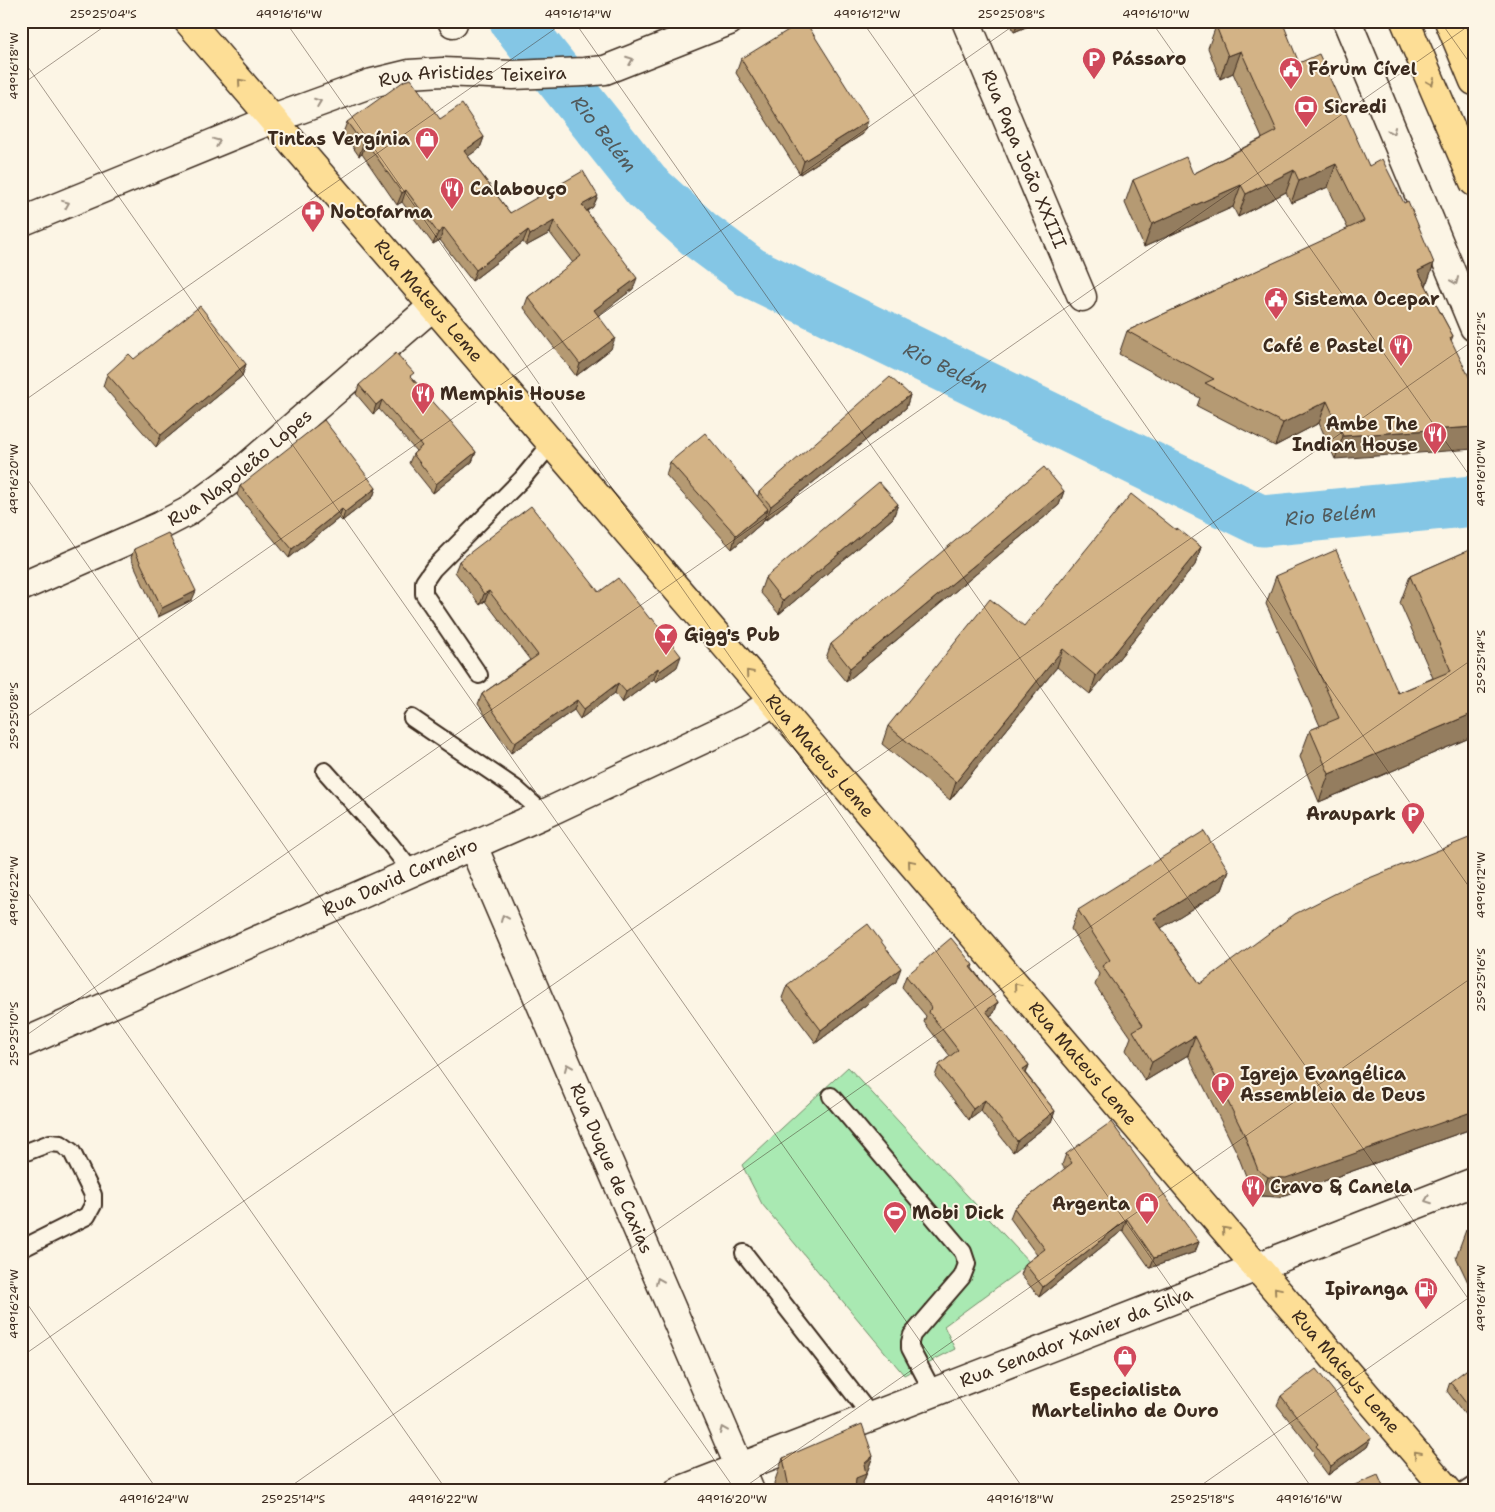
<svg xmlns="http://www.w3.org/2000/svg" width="1495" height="1512" font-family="'Shantell Sans',sans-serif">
  <rect width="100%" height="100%" fill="#fcf5e5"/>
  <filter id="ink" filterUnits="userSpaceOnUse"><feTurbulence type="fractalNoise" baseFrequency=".02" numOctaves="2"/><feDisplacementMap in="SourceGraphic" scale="10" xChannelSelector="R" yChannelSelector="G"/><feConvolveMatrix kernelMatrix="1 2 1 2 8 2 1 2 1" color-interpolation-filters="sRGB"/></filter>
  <g filter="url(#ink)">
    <!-- green -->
    <path fill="#a9e9b2" stroke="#728a68" d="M848 1067 1030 1263 944 1326 955 1349 904 1375 762 1204 742 1165Z"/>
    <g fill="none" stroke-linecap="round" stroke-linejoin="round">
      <!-- river -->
      <path stroke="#84c6e5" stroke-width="51" id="s1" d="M515 21 646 186 699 234 750 272 1262 521 1474 501"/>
      <!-- service casing -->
      <g stroke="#3b2a1e" stroke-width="20">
        <path id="service" d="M479 675 424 594V582L433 569 522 479 551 444
          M412 718 515 788 544 814
          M325 771 390 844 412 872
          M831 1096 963 1252 967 1264 962 1277 912 1335 910 1342V1348L933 1392
          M21 1154 50 1143 61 1144 72 1152 93 1195V1205L87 1216 21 1249
          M744 1253 871 1416
          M1465 1491 1474 1485"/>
      </g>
      <!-- minor casing -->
      <g stroke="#3b2a1e" stroke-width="31">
        <g id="minor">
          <path d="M452 21 453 23"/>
          <path id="s2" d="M966 21 1082 297"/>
          <path id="s3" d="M21 587 160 526 187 512 236 476 433 306"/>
          <path id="s4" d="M473 846 750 1491"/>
          <path id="s5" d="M21 1044 544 814 742 721 774 702"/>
          <path id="s6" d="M679 1491 1257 1267"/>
        </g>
      </g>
      <!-- tertiary casing -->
      <g stroke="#3b2a1e" stroke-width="31">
        <path id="tertiary" d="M1347 21 1474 327
          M1257 1267 1474 1182"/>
      </g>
      <!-- secondary casing -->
      <g stroke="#3b2a1e" stroke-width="31">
        <g id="secondary">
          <path id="s7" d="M21 222 273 119 372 83 409 74 443 72 513 75 584 72 605 70 729 21"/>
        </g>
      </g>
      <!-- primary casing -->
      <g stroke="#3b2a1e" stroke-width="31">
        <g id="primary">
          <path id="s8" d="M188 21 774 702 1448 1491"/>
          <path d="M1405 21 1474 182"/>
          <path d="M1449 21 1474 81"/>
        </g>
      </g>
      <!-- service -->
      <use href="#service" stroke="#fcf5e5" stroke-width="16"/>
      <!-- minor -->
      <use href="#minor" stroke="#fcf5e5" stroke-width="28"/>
      <!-- tertiary -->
      <use href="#tertiary" stroke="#fcf5e5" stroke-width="28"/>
      <!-- secondary -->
      <use href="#secondary" stroke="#fcf5e5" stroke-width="28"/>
      <!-- primary -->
      <use href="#primary" stroke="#fdde96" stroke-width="28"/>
    </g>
    <!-- wall -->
    <path fill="#b59a73" stroke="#3b2a1e" d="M1010 21H1040L1014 32Z
      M1216 26 1299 63 1369 166 1434 263 1426 286 1453 336 1451 341 1335 459 1319 423 1275 446 1197 406 1200 398 1119 354 1127 331 1348 229 1328 187 1291 203 1286 192 1238 217 1233 207 1144 247 1125 203 1133 180 1193 174 1262 138 1233 73 1220 79 1208 48Z
      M741 59 863 134 800 174 736 73Z
      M440 119 484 137 480 148 468 156 510 213 593 207 587 211 633 289 598 315 611 349 576 376 524 308 528 297 573 263 550 233 526 246 523 242 472 281 440 240 433 244 402 202 397 205 362 154 359 156 343 133 347 122Z
      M134 359 246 364 242 376 156 447 103 386 107 374Z
      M412 378 476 452 472 462 433 493 409 463 413 454 416 451 379 409 373 414 356 394 359 385Z
      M910 395 906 408 766 520 765 518 763 522 732 549 666 475 670 462 758 496 759 492Z
      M240 486 376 488 373 497 342 521 339 518 289 558 237 495Z
      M1064 491 1059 505 846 682 826 658 831 644Z
      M898 504 893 518 779 614 760 592 765 578Z
      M1176 530 1201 547 1195 565 1090 694 1057 667 950 800 882 744 888 726 1024 626Z
      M1474 548V736L1319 802 1300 757 1310 730 1320 726 1266 604 1276 576 1398 693 1433 678 1400 603 1410 576Z
      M134 549 192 600 158 617 131 558Z
      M459 561 599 592 677 667 656 682 654 679 622 703 615 693 580 719 574 710 511 753 478 704 482 694 530 660 485 601 480 605 455 572Z
      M1474 836V1128L1279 1197 1261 1196 1251 1189 1237 1153 1188 1055 1145 1081 1126 1050 1131 1037 1095 985 1099 974 1071 929 1078 910 1229 871 1222 890 1161 928 1200 984Z
      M973 965 972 968 998 1002 994 1013 990 1016 1029 1065 1026 1074 1055 1111 1051 1122 1013 1152 981 1111 969 1120 935 1076 939 1065 950 1056 924 1022 926 1016 902 987 906 976Z
      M896 982 816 1043 782 998 787 985Z
      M1066 1154 1199 1242 1195 1252 1150 1268 1123 1230 1039 1297 1021 1275 1025 1264 1037 1255 1010 1218 1014 1208 1065 1169 1062 1165Z
      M1474 1227V1295L1456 1257 1466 1230Z
      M1450 1382 1474 1410 1466 1416 1447 1391Z
      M1281 1396 1371 1438 1367 1447 1328 1475 1313 1455 1314 1452 1277 1405Z
      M873 1456 860 1491H775L774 1483 783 1458Z"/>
    <!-- shaded-wall -->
    <path fill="#947d5e" stroke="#3b2a1e" d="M1021 21H1040L1014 32 1018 23Z
      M1241 51 1233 73 1220 79 1228 56Z
      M868 121 863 134 800 174 804 161Z
      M484 137 480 148 460 162 464 151Z
      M366 142 362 154 359 156 363 144Z
      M1336 164 1328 187 1291 203 1299 181Z
      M1294 170 1286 192 1238 217 1246 194Z
      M1241 185 1233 207 1144 247 1152 224Z
      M406 190 402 202 397 205 402 193Z
      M598 196 593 207 578 216 582 205Z
      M554 221 550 233 526 246 530 235Z
      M444 228 440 240 433 244 438 233Z
      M528 230 523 242 472 281 476 270Z
      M1434 263 1426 286 1418 271Z
      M637 278 633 289 590 322 594 310Z
      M615 338 611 349 576 376 580 364Z
      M246 364 242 376 156 447 161 435Z
      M910 395 906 408 766 520 771 506Z
      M382 400 379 409 373 414 376 405Z
      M1327 401 1319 423 1275 446 1283 423Z
      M1474 427V449L1335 459 1343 436Z
      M476 452 472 462 433 493 436 484Z
      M376 488 373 497 342 521 345 512Z
      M1064 491 1059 505 846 682 850 668Z
      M898 504 893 518 779 614 783 601Z
      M342 509 339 518 289 558 292 549Z
      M768 509 763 522 732 549 736 535Z
      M1201 547 1195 565 1090 694 1096 676Z
      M196 591 192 600 158 617 162 608Z
      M489 591 485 601 480 605 484 594Z
      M1063 649 1057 667 950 800 956 782Z
      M681 656 677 667 656 682 660 671Z
      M658 668 654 679 622 703 626 692Z
      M618 683 615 693 580 719 584 709Z
      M577 700 574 710 511 753 515 743Z
      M1474 713V736L1319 802 1329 774Z
      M1229 871 1222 890 1147 937 1154 918Z
      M901 968 896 982 816 1043 821 1030Z
      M998 1002 994 1013 982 1022 986 1011Z
      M1195 1036 1188 1055 1145 1081 1152 1062Z
      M1029 1065 1025 1075 1022 1070Z
      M985 1100 981 1111 969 1120 973 1109Z
      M1055 1111 1051 1122 1013 1152 1017 1141Z
      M1474 1111V1128L1279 1197 1261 1196 1268 1177Z
      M1127 1219 1123 1230 1039 1297 1043 1287Z
      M1199 1242 1195 1252 1150 1268 1154 1258Z
      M1474 1404V1410L1466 1416 1469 1407Z
      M1371 1438 1367 1447 1328 1475 1331 1466Z
      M873 1456 860 1491H852L856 1478 864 1464Z"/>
    <!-- building -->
    <path fill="#d3b386" stroke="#3b2a1e" d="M803 21H805L868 121 804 161 741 59Z
      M1228 21H1282L1299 63 1319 54 1369 166 1382 159 1404 203 1408 201 1434 263 1418 271 1453 336 1450 338 1474 387V427L1343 436 1327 401 1283 423 1205 383 1214 379 1127 331 1364 221 1336 164 1299 181 1294 170 1246 194 1241 185 1152 224 1133 180 1186 157 1193 174 1277 131 1241 51 1228 56 1216 26Z
      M411 79 440 119 462 104 484 137 464 151 510 213 583 171 598 196 582 205 637 278 594 310 615 338 580 364 528 297 581 256 554 221 530 235 528 230 476 270 444 228 438 233 406 190 402 193 366 142 363 144 347 122 404 81Z
      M200 306 246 364 161 435 107 374 129 354 134 359Z
      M396 353 414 373 410 376 452 423 476 452 436 484 413 454 422 446 382 400 376 405 359 385Z
      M890 377 910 395 771 506 759 492Z
      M324 420 376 488 345 512 342 509 292 549 240 486Z
      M705 433 768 509 736 535 670 462Z
      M1044 467 1064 491 850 668 831 644Z
      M879 482 898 504 783 601 765 578Z
      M1131 494 1176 530 1177 528 1201 547 1096 676 1063 649 956 782 888 726 990 599 1024 626Z
      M531 506 599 592 618 578 650 619 652 618 681 656 660 671 658 668 626 692 618 683 584 709 577 700 515 743 482 694 538 655 489 591 484 594 459 561Z
      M168 533 196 591 162 608 134 549Z
      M1474 548V713L1329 774 1310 730 1339 718 1276 576 1336 550 1398 693 1451 671 1410 576Z
      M1204 831 1229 871 1154 918 1200 984 1295 914 1352 885 1474 836V1111L1286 1178 1268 1177 1258 1170 1244 1134 1195 1036 1152 1062 1133 1031 1143 1025 1102 966 1110 960 1078 910Z
      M868 924 901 968 821 1030 787 985Z
      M951 938 973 965 970 967 998 1002 986 1011 1029 1065 1022 1070 1055 1111 1017 1141 985 1100 973 1109 939 1065 958 1050 928 1011 932 1008 906 976Z
      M1111 1122 1199 1242 1154 1258 1127 1219 1043 1287 1025 1264 1045 1249 1014 1208 1072 1163 1066 1154Z
      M1474 1227V1247L1466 1230Z
      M1474 1364V1404L1469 1407 1450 1382Z
      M1316 1369 1371 1438 1331 1466 1316 1446 1318 1444 1281 1396Z
      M862 1424 873 1456 864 1464 866 1474 856 1478 855 1491H791L788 1483 783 1458Z
      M1378 1475 1385 1491H1341Z"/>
    <!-- one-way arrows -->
    <defs><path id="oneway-chevron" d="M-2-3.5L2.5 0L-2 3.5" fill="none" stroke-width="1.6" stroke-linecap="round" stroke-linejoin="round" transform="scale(1.25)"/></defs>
    <g stroke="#9c9082">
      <use href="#oneway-chevron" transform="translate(630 60) rotate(-21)"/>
      <use href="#oneway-chevron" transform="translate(318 102) rotate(-21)"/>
      <use href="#oneway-chevron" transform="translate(1392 131) rotate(67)"/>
      <use href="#oneway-chevron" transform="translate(217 142) rotate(-22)"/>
      <use href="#oneway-chevron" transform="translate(66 204) rotate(-22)"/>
      <use href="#oneway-chevron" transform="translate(1455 281) rotate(67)"/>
      <use href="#oneway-chevron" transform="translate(504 918) rotate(-113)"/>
      <use href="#oneway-chevron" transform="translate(568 1067) rotate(-113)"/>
      <use href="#oneway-chevron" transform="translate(1428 1200) rotate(159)"/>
      <use href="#oneway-chevron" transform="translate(659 1281) rotate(-113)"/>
      <use href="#oneway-chevron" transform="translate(723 1430) rotate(-113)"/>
    </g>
    <g stroke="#9c845a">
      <use href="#oneway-chevron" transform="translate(241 82) rotate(-131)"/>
      <use href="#oneway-chevron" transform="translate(1431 82) rotate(67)"/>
      <use href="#oneway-chevron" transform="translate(749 673) rotate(-131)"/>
      <use href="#oneway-chevron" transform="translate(911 863) rotate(-130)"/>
      <use href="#oneway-chevron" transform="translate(1017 986) rotate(-130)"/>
      <use href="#oneway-chevron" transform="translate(1225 1230) rotate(-131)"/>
      <use href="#oneway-chevron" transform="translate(1277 1290) rotate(-130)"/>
      <use href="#oneway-chevron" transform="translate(1417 1454) rotate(-131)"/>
    </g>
  </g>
  <!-- ticks -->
  <path fill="none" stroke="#3b2a1e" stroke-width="1" stroke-opacity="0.45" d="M285 21 1314 1491M574 21 1474 1307M862 21 1474 894M1151 21 1474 482M1440 21 1474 69M21 57 1025 1491M21 85 112 21M21 403 566 21M21 470 736 1491M21 721 1020 21M21 883 447 1491M21 1039 1474 22M21 1295 158 1491M21 1357 1474 340M284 1491 1474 658M739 1491 1474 976M1193 1491 1474 1294"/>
  <!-- icons -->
  <defs>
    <g id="parking-pin" transform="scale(1.25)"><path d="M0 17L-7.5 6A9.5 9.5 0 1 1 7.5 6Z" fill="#d1495b" stroke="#fcf5e5"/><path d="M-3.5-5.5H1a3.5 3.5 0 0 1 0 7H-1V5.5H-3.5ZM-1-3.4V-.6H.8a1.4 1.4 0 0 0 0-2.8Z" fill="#fff"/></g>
    <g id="civic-pin" transform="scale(1.25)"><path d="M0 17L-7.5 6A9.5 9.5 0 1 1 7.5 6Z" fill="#d1495b" stroke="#fcf5e5"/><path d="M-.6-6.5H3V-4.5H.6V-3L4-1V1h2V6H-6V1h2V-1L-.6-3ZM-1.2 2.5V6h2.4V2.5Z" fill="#fff"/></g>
    <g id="bank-pin" transform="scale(1.25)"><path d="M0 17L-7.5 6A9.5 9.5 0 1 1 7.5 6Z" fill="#d1495b" stroke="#fcf5e5"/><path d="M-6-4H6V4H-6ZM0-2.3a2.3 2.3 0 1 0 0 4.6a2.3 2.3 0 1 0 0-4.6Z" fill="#fff"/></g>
    <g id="shop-pin" transform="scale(1.25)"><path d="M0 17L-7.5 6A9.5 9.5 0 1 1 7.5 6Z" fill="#d1495b" stroke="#fcf5e5"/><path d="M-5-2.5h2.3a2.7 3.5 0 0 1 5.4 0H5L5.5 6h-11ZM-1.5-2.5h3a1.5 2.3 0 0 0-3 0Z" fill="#fff"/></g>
    <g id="restaurant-pin" transform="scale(1.25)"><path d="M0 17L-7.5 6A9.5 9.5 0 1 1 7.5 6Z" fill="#d1495b" stroke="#fcf5e5"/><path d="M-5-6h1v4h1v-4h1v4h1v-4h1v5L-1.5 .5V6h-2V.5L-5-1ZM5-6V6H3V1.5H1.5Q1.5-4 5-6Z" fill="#fff"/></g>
    <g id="pharmacy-pin" transform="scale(1.25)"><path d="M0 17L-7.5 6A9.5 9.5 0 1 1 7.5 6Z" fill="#d1495b" stroke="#fcf5e5"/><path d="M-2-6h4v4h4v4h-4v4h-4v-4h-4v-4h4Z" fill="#fff"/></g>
    <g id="bar-pin" transform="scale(1.25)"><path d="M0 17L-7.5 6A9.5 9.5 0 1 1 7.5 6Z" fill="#d1495b" stroke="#fcf5e5"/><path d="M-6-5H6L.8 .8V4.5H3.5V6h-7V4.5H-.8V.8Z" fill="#fff"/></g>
    <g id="stadium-pin" transform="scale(1.25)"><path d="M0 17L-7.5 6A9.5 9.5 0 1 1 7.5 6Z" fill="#d1495b" stroke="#fcf5e5"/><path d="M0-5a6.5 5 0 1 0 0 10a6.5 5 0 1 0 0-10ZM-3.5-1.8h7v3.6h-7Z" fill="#fff"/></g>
    <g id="fuel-pin" transform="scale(1.25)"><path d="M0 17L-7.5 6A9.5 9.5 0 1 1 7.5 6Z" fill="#d1495b" stroke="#fcf5e5"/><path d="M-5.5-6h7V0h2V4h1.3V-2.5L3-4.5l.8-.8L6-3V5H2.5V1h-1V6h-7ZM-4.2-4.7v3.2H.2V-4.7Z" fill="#fff"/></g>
  </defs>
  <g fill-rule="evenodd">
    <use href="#parking-pin" x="1094" y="59"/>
    <use href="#civic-pin" x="1291" y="69"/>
    <use href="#bank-pin" x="1306" y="107"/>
    <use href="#shop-pin" x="427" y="139"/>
    <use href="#restaurant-pin" x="452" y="189"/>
    <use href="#pharmacy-pin" x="313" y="212"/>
    <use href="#civic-pin" x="1276" y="299"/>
    <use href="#restaurant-pin" x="1401" y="346"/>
    <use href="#restaurant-pin" x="423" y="394"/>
    <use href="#restaurant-pin" x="1435" y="434"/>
    <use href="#bar-pin" x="666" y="635"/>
    <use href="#parking-pin" x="1413" y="814"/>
    <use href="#parking-pin" x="1223" y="1084"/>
    <use href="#restaurant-pin" x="1253" y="1187"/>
    <use href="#shop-pin" x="1147" y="1204"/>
    <use href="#stadium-pin" x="895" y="1213"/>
    <use href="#fuel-pin" x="1426" y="1289"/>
    <use href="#shop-pin" x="1125" y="1357"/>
  </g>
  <g text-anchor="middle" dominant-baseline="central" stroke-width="4" stroke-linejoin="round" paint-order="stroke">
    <!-- poi labels -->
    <g font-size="18" font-weight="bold" fill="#3b2a1e" stroke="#fcf5e5" text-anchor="start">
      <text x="1112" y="59">Pássaro</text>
      <text x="1308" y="69">Fórum Cível</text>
      <text x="1324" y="107">Sicredi</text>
      <text x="410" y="139" text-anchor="end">Tintas Vergínia</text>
      <text x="470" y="189">Calabouço</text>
      <text x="330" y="212">Notofarma</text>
      <text x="1294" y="299">Sistema Ocepar</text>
      <text x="1384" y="346" text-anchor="end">Café e Pastel</text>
      <text x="440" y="394">Memphis House</text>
      <text x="1418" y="424" text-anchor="end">Ambe The<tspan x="1418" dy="21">Indian House</tspan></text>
      <text x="684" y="635">Gigg's Pub</text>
      <text x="1396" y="814" text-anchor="end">Araupark</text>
      <text x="1240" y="1074">Igreja Evangélica<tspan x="1240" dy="21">Assembleia de Deus</tspan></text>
      <text x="1270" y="1187">Cravo &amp; Canela</text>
      <text x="1130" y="1204" text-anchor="end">Argenta</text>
      <text x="912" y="1213">Mobi Dick</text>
      <text x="1408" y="1289" text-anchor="end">Ipiranga</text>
      <text x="1125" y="1390" text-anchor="middle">Especialista<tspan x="1125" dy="21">Martelinho de Ouro</tspan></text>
    </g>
    <!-- street labels -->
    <g font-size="18" fill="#3b2a1e" stroke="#fcf5e5">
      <text stroke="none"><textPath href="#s7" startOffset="479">Rua Aristides Teixeira</textPath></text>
      <text stroke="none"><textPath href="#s2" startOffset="150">Rua Papa João XXIII</textPath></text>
      <text stroke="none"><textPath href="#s8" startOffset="369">Rua Mateus Leme</textPath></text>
      <text stroke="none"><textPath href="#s3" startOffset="251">Rua Napoleão Lopes</textPath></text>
      <text stroke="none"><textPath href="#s8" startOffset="969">Rua Mateus Leme</textPath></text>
      <text stroke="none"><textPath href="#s5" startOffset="414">Rua David Carneiro</textPath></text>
      <text stroke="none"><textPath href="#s8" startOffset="1374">Rua Mateus Leme</textPath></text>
      <text stroke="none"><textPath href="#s4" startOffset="351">Rua Duque de Caxias</textPath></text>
      <text stroke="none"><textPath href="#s6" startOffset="426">Rua Senador Xavier da Silva</textPath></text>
      <text stroke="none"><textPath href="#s8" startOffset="1779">Rua Mateus Leme</textPath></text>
    </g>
    <!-- water labels -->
    <g font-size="19" font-style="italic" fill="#51595a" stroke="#fcf5e5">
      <text stroke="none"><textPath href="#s1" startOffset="144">Rio Belém</textPath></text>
      <text stroke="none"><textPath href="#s1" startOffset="564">Rio Belém</textPath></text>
      <text stroke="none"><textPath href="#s1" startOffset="984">Rio Belém</textPath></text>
    </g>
  </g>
  <!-- margin -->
  <rect width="1495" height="1512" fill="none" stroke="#fcf5e5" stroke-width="55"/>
  <rect x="28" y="28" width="1440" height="1456" fill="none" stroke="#3b2a1e" stroke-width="2"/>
  <g font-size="12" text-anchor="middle" fill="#3b2a1e">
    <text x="103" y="18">25°25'04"S</text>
    <text x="289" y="18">49°16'16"W</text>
    <text x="578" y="18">49°16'14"W</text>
    <text x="867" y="18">49°16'12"W</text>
    <text x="1011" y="18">25°25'08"S</text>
    <text x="1156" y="18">49°16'10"W</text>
    <text transform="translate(14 66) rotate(-90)" y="4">49°16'18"W</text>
    <text transform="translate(1481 344) rotate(-90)" y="4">25°25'12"S</text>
    <text transform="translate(1481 473) rotate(-90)" y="4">49°16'10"W</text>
    <text transform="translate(14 479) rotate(-90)" y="4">49°16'20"W</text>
    <text transform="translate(1481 662) rotate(-90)" y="4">25°25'14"S</text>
    <text transform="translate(14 716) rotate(-90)" y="4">25°25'08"S</text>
    <text transform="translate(1481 885) rotate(-90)" y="4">49°16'12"W</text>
    <text transform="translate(14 891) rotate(-90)" y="4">49°16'22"W</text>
    <text transform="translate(1481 980) rotate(-90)" y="4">25°25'16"S</text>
    <text transform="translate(14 1034) rotate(-90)" y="4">25°25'10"S</text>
    <text transform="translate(1481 1298) rotate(-90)" y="4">49°16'14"W</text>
    <text transform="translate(14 1304) rotate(-90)" y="4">49°16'24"W</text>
    <text x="154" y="1503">49°16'24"W</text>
    <text x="293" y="1503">25°25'14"S</text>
    <text x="443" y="1503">49°16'22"W</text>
    <text x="732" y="1503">49°16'20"W</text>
    <text x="1020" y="1503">49°16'18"W</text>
    <text x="1202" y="1503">25°25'18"S</text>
    <text x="1309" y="1503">49°16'16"W</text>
  </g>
</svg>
